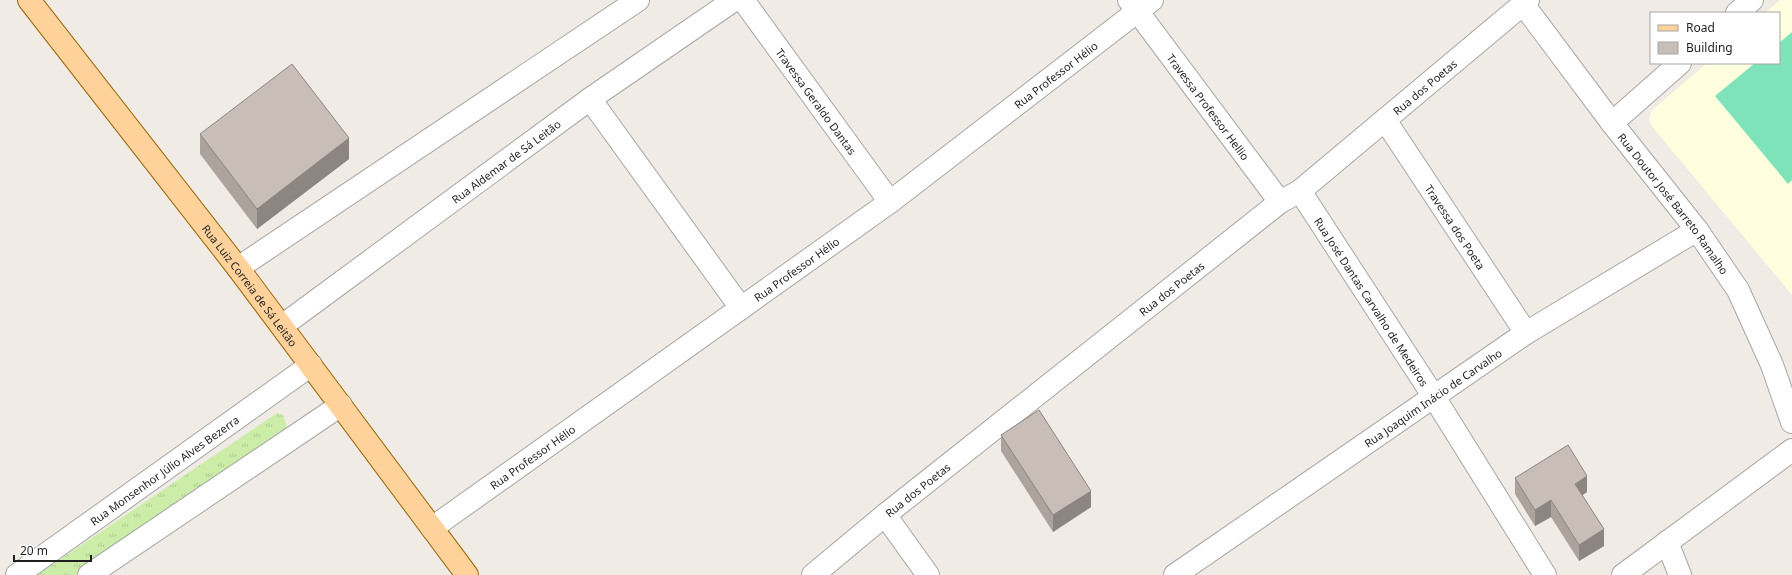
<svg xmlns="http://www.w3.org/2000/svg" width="1792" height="575" font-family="'Noto Sans',sans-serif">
  <defs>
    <pattern id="grass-tufts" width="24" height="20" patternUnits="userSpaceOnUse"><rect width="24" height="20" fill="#cbeda8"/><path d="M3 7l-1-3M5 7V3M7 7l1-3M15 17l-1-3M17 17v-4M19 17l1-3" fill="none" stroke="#aecb90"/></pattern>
  </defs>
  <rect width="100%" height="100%" fill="#f0ece5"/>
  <!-- education -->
  <path fill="#fffedf" d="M1780 0H1792V295L1651 125 1650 119 1651 111 1707 63H1779V13H1765Z"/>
  <!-- grass -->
  <path fill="url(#grass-tufts)" d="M277 413 283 415 287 428 75 575H37Z"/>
  <!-- pitch -->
  <path fill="#7fe3ba" d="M1792 32V180L1788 184 1715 96 1755 63H1779V43Z"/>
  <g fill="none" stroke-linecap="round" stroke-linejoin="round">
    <!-- minor casing -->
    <g stroke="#a6a6a6" stroke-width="24">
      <g id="minor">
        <path id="s1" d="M743 0 890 202"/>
        <path id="s2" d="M1129 0 1280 202"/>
        <path id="s3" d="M1523 4 1612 123 1697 230 1738 290 1772 365 1792 422"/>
        <path d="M1737 13 1752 0"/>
        <path d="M590 99 741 308"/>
        <path id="s4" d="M1385 120 1526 333"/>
        <path d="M1612 123 1680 63"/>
        <path id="s5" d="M1300 191 1434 397 1545 575"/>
        <path d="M238 268 638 0"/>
        <path id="s6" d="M282 326 590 99 734 0"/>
        <path d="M885 515 928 575"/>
        <path id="s7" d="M432 528 890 202 1152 0"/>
        <path d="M1667 542 1680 575"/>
        <path id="s8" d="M17 575 311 365"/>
        <path d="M89 575 341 405"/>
        <path id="s9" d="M813 575 885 515 1280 202 1300 191 1528 0"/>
        <path id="s10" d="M1175 575 1526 333 1697 230"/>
        <path d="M1623 575 1792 450"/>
      </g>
    </g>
    <!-- major casing -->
    <g stroke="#9a6400" stroke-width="24">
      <g id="major">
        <path id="s11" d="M29 0 238 268 467 575"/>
      </g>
    </g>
    <!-- minor -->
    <use href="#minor" stroke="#fff" stroke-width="22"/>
    <!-- major -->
    <use href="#major" stroke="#ffd29b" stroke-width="22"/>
  </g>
  <!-- wall -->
  <path fill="#aca39d" d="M200 134 349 159 257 229 200 154Z
    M1001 435 1091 507 1053 532 1001 451Z
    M1515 478 1587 492 1582 495 1604 546 1579 561 1551 517 1535 526 1515 494Z"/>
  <!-- shaded-wall -->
  <path fill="#8c8580" d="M349 138V159L257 229V209Z
    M1587 476V492L1575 500V484Z
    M1091 491V507L1053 532V515Z
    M1551 500V517L1535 526V510Z
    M1604 529V546L1579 561V545Z"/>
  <!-- building -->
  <path fill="#c8beb7" stroke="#8c8580" d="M292 64 349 138 257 209 200 134Z
    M1039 410 1091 491 1053 515 1001 435Z
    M1568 445 1587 476 1575 484 1604 529 1579 545 1551 500 1535 510 1515 478Z"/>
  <g text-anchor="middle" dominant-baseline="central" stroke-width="4" stroke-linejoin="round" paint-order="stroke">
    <!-- street labels -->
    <g font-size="11" fill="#1f1f1f" stroke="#fff">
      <text stroke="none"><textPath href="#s7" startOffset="771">Rua Professor Hélio</textPath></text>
      <text stroke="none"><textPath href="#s9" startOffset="783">Rua dos Poetas</textPath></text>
      <text stroke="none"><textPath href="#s1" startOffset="125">Travessa Geraldo Dantas</textPath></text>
      <text stroke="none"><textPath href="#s2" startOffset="133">Travessa Professor Hellio</textPath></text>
      <text stroke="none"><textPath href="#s6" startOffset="278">Rua Aldemar de Sá Leitão</textPath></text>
      <text stroke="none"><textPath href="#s3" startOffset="250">Rua Doutor José Barreto Ramalho</textPath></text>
      <text stroke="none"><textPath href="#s4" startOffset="128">Travessa dos Poeta</textPath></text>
      <text stroke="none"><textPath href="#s7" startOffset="447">Rua Professor Hélio</textPath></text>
      <text stroke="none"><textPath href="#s11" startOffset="361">Rua Luiz Correia de Sá Leitão</textPath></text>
      <text stroke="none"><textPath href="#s9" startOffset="459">Rua dos Poetas</textPath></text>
      <text stroke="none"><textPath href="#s5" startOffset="132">Rua José Dantas Carvalho de Medeiros</textPath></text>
      <text stroke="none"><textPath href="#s10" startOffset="313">Rua Joaquim Inácio de Carvalho</textPath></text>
      <text stroke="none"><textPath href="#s7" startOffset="123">Rua Professor Hélio</textPath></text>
      <text stroke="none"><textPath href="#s8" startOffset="181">Rua Monsenhor Júlio Alves Bezerra</textPath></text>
      <text stroke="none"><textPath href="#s9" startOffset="135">Rua dos Poetas</textPath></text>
    </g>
  </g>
  <!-- legend -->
  <rect x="1650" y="12" width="130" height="52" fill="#ffffff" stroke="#a5a5a5"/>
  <rect x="1658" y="25" width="20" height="6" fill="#ffd29b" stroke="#a5a5a5"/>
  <text x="1686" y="32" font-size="12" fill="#1f1f1f">Road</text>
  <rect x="1658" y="42" width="20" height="12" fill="#c8beb7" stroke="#a5a5a5"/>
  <text x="1686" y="52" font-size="12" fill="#1f1f1f">Building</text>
  <!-- scale -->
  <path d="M14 555v6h77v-6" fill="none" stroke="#1f1f1f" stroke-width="2"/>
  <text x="20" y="555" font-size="12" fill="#1f1f1f" stroke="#ffffff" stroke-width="3" paint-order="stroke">20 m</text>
</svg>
